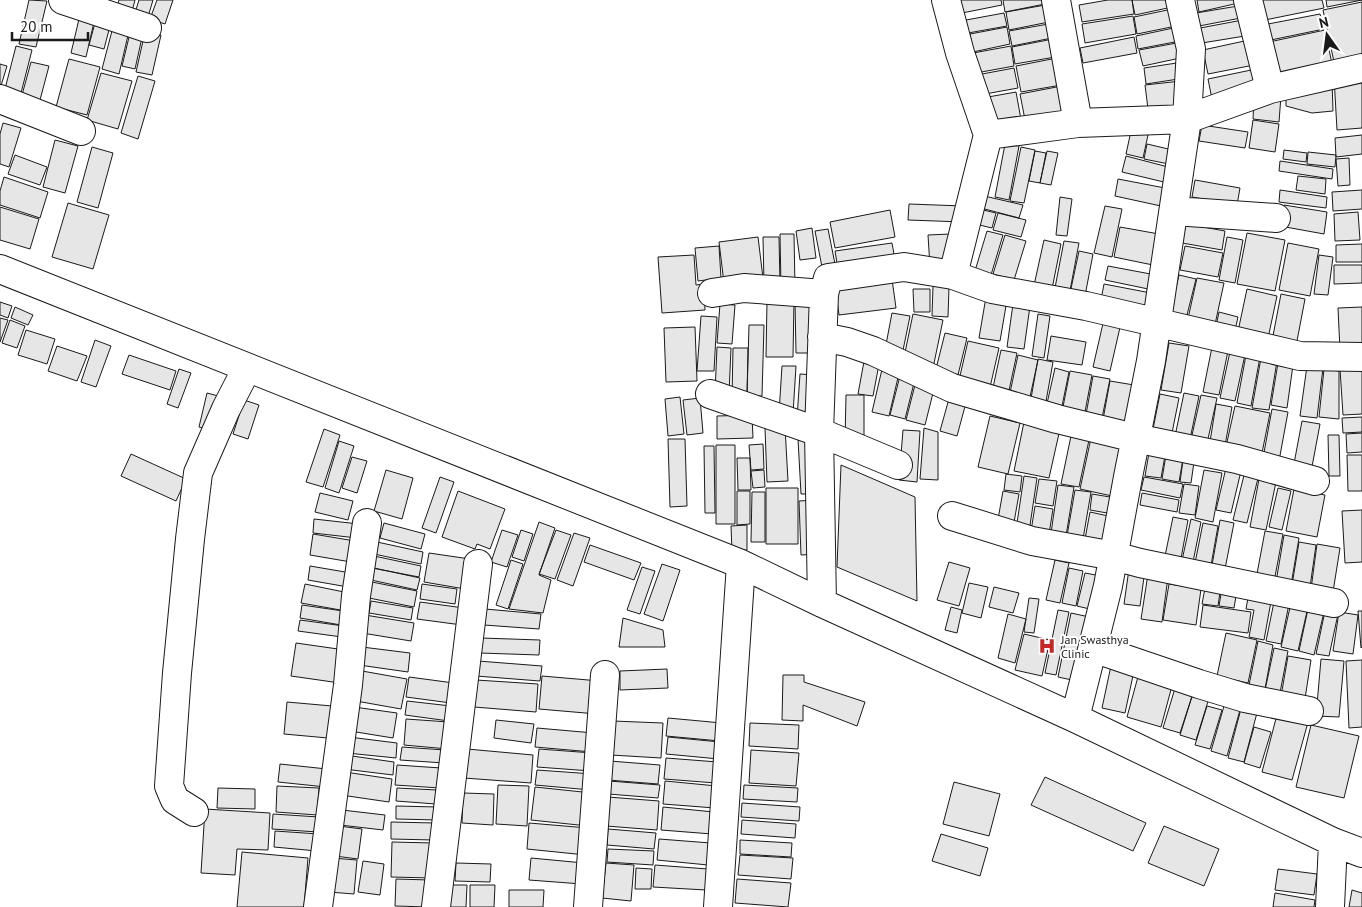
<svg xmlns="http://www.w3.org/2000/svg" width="1362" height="907" font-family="'PT Sans',sans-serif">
  <rect width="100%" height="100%" fill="#fff"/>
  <!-- building -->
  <path fill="#e6e6e6" stroke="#1a1a1a" d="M29 0 47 1 36 47 19 44Z
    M119 0H135L131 15 116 10Z
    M139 0H153L147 20 134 16Z
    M157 0H173L165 24 150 19Z
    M955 0H1001L1002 5 957 14Z
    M1003 0H1050V3L1005 12Z
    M1108 0H1132L1134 14 1082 22 1079 5Z
    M1132 0H1176L1177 6 1135 15Z
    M1197 0H1243V2L1199 12Z
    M1260 0H1322L1324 8 1265 20Z
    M1326 0H1362L1327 7Z
    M1362 2V56L1334 62 1323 10Z
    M1051 4 1054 21 1009 30 1006 12Z
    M1244 5 1246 17 1199 26 1196 13Z
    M1177 8 1181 25 1137 34 1134 17Z
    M1004 13 1007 26 968 33 966 20Z
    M1320 14 1324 29 1266 41 1263 25Z
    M1133 16 1136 34 1085 43 1082 24Z
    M79 19 94 22 86 57 71 53Z
    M1248 19 1251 35 1202 43 1200 28Z
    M95 23 110 26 104 49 89 45Z
    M1054 23 1057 37 1012 46 1009 31Z
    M113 27 129 31 119 74 102 69Z
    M1007 27 1010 44 973 52 970 34Z
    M1178 27 1180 41 1138 49 1136 36Z
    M131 29 143 33 135 69 122 66Z
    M1325 30 1332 64 1276 76 1269 42Z
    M145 32 161 35 152 75 136 72Z
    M1134 37 1137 53 1083 63 1080 48Z
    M1058 38 1061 56 1015 64 1012 47Z
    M1249 40 1254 65 1208 74 1203 50Z
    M1182 42 1185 57 1143 66 1139 50Z
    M16 46 32 50 21 93 5 89Z
    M1011 46 1014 66 976 73 973 53Z
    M1062 57 1067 84 1021 92 1016 66Z
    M69 59 100 67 87 115 56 107Z
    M31 62 49 66 40 100 22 95Z
    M1183 62 1185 78 1146 84 1144 68Z
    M0 64 7 66 0 89Z
    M1014 68 1018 88 985 94 982 74Z
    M1256 69 1260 90 1212 99 1208 79Z
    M101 73 132 81 118 129 87 120Z
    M1362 75V128L1337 130 1334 77Z
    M138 76 155 81 138 139 121 133Z
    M1181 81 1184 105 1148 109 1145 85Z
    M1332 81 1333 111 1312 113 1286 106V91Z
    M1067 85 1072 116 1026 125 1020 94Z
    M1016 92 1022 125 994 131 988 97Z
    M1281 96 1279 122 1253 119 1254 98Z
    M1253 120 1279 124 1275 152 1249 148Z
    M3 123 21 128 9 167 0 164V134Z
    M1202 125 1248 132 1245 148 1199 141Z
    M1131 131 1148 135 1143 158 1126 154Z
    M1362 135V154L1336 157 1335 138Z
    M55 140 78 146 65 193 43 187Z
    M1005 144 1019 146 1009 200 995 197Z
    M1147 144 1177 151 1174 165 1144 159Z
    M92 147 113 153 98 208 77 202Z
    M1021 147 1035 150 1024 203 1010 201Z
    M1284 150 1307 153 1306 162 1283 159Z
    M1035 151 1046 153 1040 183 1029 181Z
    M1047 151 1058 153 1051 185 1040 183Z
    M1308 152 1336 155 1335 167 1307 164Z
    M15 155 47 167 40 185 8 174Z
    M1126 156 1172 168 1168 183 1122 172Z
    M1349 158 1350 185 1338 186 1336 159Z
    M1280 161 1333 169 1332 179 1279 171Z
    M1298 176 1326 179 1325 194 1296 190Z
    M4 177 48 192 40 218 0 205V191Z
    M1118 179 1165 188 1161 206 1115 196Z
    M1195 180 1240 188 1237 205 1192 197Z
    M1280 190 1327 197 1326 208 1279 202Z
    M1362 190V209L1333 211 1332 192Z
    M980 195 1023 205 1019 218 977 207Z
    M1060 197 1072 199 1067 236 1056 235Z
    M68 203 109 215 93 269 52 257Z
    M909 204 963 206V222L908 220Z
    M1284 205 1327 212 1324 234 1280 226Z
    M1105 206 1122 209 1112 257 1094 253Z
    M0 207 39 219 30 249 0 240Z
    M975 208 996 213 992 228 971 223Z
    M890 210 895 237 835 248 830 222Z
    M1358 212 1360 240 1335 241 1334 214Z
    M998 213 1026 220 1021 237 993 230Z
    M1186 224 1225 231 1222 250 1182 243Z
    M1120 227 1159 234 1153 265 1114 257Z
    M812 228 816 258 800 260 796 231Z
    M828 229 835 264 822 267 815 231Z
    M987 231 1003 235 991 275 975 271Z
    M1247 233 1285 240 1275 291 1237 284Z
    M780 234H794L795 288H781Z
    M950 234 951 266 930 267 928 235Z
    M1005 235 1026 241 1014 280 993 274Z
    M758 237 763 278 724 283 719 242Z
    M763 237H779L780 284H764Z
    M1227 237 1243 240 1235 283 1219 280Z
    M1044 240 1061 244 1051 294 1033 290Z
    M1064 241 1079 243 1069 296 1054 293Z
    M892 243 895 260 838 269 835 251Z
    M1288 243 1319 249 1310 296 1279 290Z
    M1362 244V262H1336V245Z
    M719 246 721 278 698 281 695 248Z
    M1185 246 1223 253 1218 277 1180 270Z
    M1079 251 1093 254 1084 301 1069 298Z
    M694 255 696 285 704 284 705 310 662 313 658 257Z
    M1319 255 1333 257 1328 295 1314 294Z
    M1334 265H1362V283L1334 284Z
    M1108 266 1156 275 1153 290 1105 280Z
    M1179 275 1196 279 1185 323 1169 319Z
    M1197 278 1224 283 1214 329 1187 323Z
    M892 279 896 308 839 315 835 286Z
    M1104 284 1151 293 1146 315 1100 305Z
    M933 286 949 287 948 317 932 316Z
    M913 289H930V312H914Z
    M1247 289 1277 296 1267 343 1237 336Z
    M1281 294 1305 299 1296 346 1272 341Z
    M986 297 1007 300 1000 341 979 338Z
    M767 301H794L793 357H766Z
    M0 302 12 306 8 318 0 315Z
    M795 303H816L817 353H796Z
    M720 304 735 305 732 344 717 343Z
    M1013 304 1030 306 1024 349 1007 347Z
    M15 307 33 315 28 325 11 318Z
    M1362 307V350L1340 351 1338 308Z
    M1219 312 1238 317 1234 335 1215 331Z
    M892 313 910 316 901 360 884 355Z
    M913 314 943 320 933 368 903 362Z
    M1038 314 1050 316 1044 358 1032 356Z
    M701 316 717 317 714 371H697Z
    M0 318 8 320 0 342Z
    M1104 319 1121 323 1110 371 1093 367Z
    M10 320 25 326 17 348 2 343Z
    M749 325H764L762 396H747Z
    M695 327 697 381 666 382 664 328Z
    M26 330 55 339 47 364 18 355Z
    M945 333 967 338 957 379 935 373Z
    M1051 336 1086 342 1082 365 1047 360Z
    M95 340 111 346 96 387 81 382Z
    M968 341 999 348 988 396 957 389Z
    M1213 342 1229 346 1219 395 1203 392Z
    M1169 343 1189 346 1181 393 1161 390Z
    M57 346 87 356 77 381 48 371Z
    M717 347 731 348 729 394 715 393Z
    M1231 347 1246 350 1235 401 1220 398Z
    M733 348H748L747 396H732Z
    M1001 350 1017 353 1007 400 991 397Z
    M129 355 176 371 170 390 122 374Z
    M1018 355 1038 360 1028 406 1008 402Z
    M1246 355 1260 357 1251 406 1237 403Z
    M865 356 880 359 873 396 858 394Z
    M1261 358 1277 361 1269 410 1252 408Z
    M1038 359 1053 362 1045 407 1030 404Z
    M1278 363 1293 365 1287 408 1271 405Z
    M883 365 900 369 889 416 872 412Z
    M782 366H796L793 414 779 413Z
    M1307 366 1323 368 1317 418 1300 416Z
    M1362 367V414L1343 415 1340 369Z
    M902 368 917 371 905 419 890 415Z
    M1055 368 1069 372 1061 411 1046 408Z
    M179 369 191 373 178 408 167 404Z
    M1324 369 1339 371V419L1319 417Z
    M1070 371 1092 375 1084 417 1062 412Z
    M800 374 815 375 813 419 797 418Z
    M1093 376 1110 379 1101 423 1085 420Z
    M916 381 935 385 925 425 906 420Z
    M1110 381 1134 385 1126 429 1102 425Z
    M207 393 222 397 213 431 199 427Z
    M1184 393 1199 396 1189 444 1174 441Z
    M1160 394 1179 398 1171 438 1152 434Z
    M846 395H864V441H845Z
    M950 395 967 399 957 436 940 431Z
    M1201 395 1217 398 1206 448 1190 444Z
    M680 397 684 434 668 436 665 399Z
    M700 398 703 433 687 435 683 400Z
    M244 400 259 405 248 439 233 434Z
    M1216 404 1232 407 1224 451 1209 448Z
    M1235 406 1270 413 1261 458 1225 451Z
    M1272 409 1288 412 1279 461 1263 458Z
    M752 415 753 438 717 439V416Z
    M990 416 1020 423 1008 474 978 467Z
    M1362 417V432L1343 433 1342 418Z
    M1302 421 1320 424 1311 472 1293 469Z
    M1024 422 1060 429 1049 478 1014 471Z
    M785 427 788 481 767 482 765 428Z
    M924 428 938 432V480L920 479Z
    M324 429 340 435 323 487 306 482Z
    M903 430 920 431 917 482 899 480Z
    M1362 433V452L1347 453 1346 434Z
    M1328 435H1339L1340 476H1329Z
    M1071 436 1089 440 1079 487 1061 484Z
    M814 438 817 494H801L798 439Z
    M1091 438 1124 445 1112 496 1080 489Z
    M668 439H685L687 506 670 507Z
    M339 441 354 446 339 493 325 488Z
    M763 444 764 469 751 470 749 445Z
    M716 445H735V524H716Z
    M704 446H714L715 513H705Z
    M1150 447 1166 450 1161 478 1145 476Z
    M1167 449 1184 453 1179 482 1162 479Z
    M1184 453 1195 455 1191 483 1180 482Z
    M131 454 186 479 176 501 121 476Z
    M1347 455H1362V491H1348Z
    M352 457 367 461 357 493 342 488Z
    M737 458H750L751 490H738Z
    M841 465 915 497 917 601 837 567Z
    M1226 468 1241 471 1231 513 1216 510Z
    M386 470 413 478 402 519 374 511Z
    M764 470 765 487 753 488 751 471Z
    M1204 470 1222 473 1213 522 1195 518Z
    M1245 471 1259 474 1247 523 1233 520Z
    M1006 474 1022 476 1020 492 1004 490Z
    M1024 476 1037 478 1029 532 1016 530Z
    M440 477 454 482 436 533 422 528Z
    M1144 477 1183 484 1180 498 1141 490Z
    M1039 479 1057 481 1053 506 1035 503Z
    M1259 479 1276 482 1266 530 1250 527Z
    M1184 484 1199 486 1195 515 1179 513Z
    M1058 485 1074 487 1066 536 1051 533Z
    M766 488H798V544H766Z
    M1278 488 1291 491 1282 530 1269 527Z
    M1294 489 1325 495 1317 537 1286 531Z
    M1075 490 1091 492 1083 539 1067 536Z
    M458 491 505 509 490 549 477 544 475 549 442 537Z
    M737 491H750V524L737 525Z
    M1003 491 1019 494 1013 528 997 525Z
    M752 492H765V542H751Z
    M320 493 353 501 348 520 315 512Z
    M1142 493 1179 500 1177 512 1140 505Z
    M1092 494 1116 498 1113 514 1090 510Z
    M816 500 818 554 801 555 799 501Z
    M1035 506 1053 509 1049 534 1031 531Z
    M1362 510V562L1345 563 1342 511Z
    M1090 512 1113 517 1108 544 1085 539Z
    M1173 517 1188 520 1180 564 1164 561Z
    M314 519 359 524 357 538 313 533Z
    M1191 519 1201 522 1192 567 1181 565Z
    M1220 520 1234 523 1224 574 1211 571Z
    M539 522 555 528 539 575 551 580 543 613 509 609Z
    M384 523 425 534 421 549 380 538Z
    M1203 523 1218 526 1210 571 1194 568Z
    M747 525V550L732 551 731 526Z
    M502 530 518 535 507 567 491 562Z
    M521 530 533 534 524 561 512 557Z
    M556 530 571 535 555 579 539 574Z
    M1265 531 1283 534 1274 582 1256 579Z
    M574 533 590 538 573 586 557 580Z
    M313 534 355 541 351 562 310 555Z
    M1284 535 1299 538 1291 585 1276 582Z
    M377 542 423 552 421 564 374 554Z
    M1299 542 1316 545 1310 587 1292 585Z
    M1317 544 1340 548 1333 592 1311 589Z
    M590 545 641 563 634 580 584 562Z
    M429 553 470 559 465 589 424 582Z
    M374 556 421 566 419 577 372 568Z
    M511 560 523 564 508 609 496 605Z
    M1055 560 1069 563 1060 603 1046 600Z
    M949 562 970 568 959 606 937 600Z
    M662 564 680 570 663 621 644 614Z
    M310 566 351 573 348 587 308 580Z
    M642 567 655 571 640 614 627 610Z
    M374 568 420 578 417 590 371 580Z
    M1069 568 1083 571 1076 606 1062 603Z
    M1129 569 1145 570 1140 606 1124 604Z
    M1085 573 1101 576 1094 610 1077 606Z
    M1148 574 1168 577 1162 622 1141 619Z
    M372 582 417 591 414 607 369 598Z
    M969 583 988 587 981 618 962 613Z
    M1206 583 1221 585 1218 606 1202 604Z
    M305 584 349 593 346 611 301 603Z
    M422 584 457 589 455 604 420 599Z
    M1169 584 1201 589 1196 625 1163 620Z
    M994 587 1019 593 1013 613 989 607Z
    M1222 588 1237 590 1234 608 1219 606Z
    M1249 592 1272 596 1264 640 1249 637 1254 610 1246 609Z
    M1029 598 1039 599 1034 633 1024 632Z
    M371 601 413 608 411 620 369 613Z
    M420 602 464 608 462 625 417 619Z
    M1274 602 1289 604 1281 644 1266 641Z
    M1291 603 1308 607 1298 651 1281 647Z
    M302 605 343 611 341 625 300 618Z
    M1203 605 1251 612 1248 633 1200 627Z
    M951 607 962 610 957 633 945 630Z
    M485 609 541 614 539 629 484 625Z
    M1308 609 1324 612 1314 655 1299 651Z
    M1058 610 1069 612 1056 675 1045 673Z
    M1325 611 1338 614 1329 656 1316 654Z
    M1358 611H1362V647L1361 648Z
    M1339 612 1358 615 1353 654 1333 651Z
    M1071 613 1094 618 1081 682 1058 677Z
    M1008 614 1026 619 1015 663 998 658Z
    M365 615 414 623 411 641 362 633Z
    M623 618 663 630 665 647H619Z
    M300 620 344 626 342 637 298 631Z
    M1226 633 1257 640 1248 683 1217 676Z
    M1024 634 1050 640 1042 676 1015 670Z
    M481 638 540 640 539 655 480 653Z
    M1258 641 1273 645 1265 689 1249 685Z
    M296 643 345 650 340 683 291 676Z
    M362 647 410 653 408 672 359 665Z
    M1274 648 1288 651 1279 698 1264 695Z
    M1288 656 1311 660 1304 705 1280 702Z
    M1321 659 1344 661 1339 717 1316 716Z
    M1362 660V727L1349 728 1346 661Z
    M478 661 542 666 540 681 476 676Z
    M1112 661 1135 666 1125 713 1102 708Z
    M667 669 668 688 620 690V671Z
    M362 671 407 679 401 709 356 701Z
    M1139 673 1173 682 1161 727 1127 717Z
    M783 675H804V682L865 702 857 726 803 705V721L782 720Z
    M542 676 600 681 597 714 539 709Z
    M409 677 454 683 451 703 406 697Z
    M476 680 538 684 536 712 474 707Z
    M1176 685 1194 690 1180 733 1163 728Z
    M1194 690 1210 695 1196 740 1180 735Z
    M407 701 451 706 449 721 405 715Z
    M287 702 332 706 328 738 284 734Z
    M1242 705 1258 709 1244 762 1228 758Z
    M1207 706 1222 710 1210 749 1195 745Z
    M1224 706 1240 710 1227 756 1211 751Z
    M354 707 397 713 393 738 350 731Z
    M1279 707 1310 715 1292 780 1262 772Z
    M668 718 722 723 720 741 666 736Z
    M406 719 449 722 448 749 404 745Z
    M496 720 534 724 531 743 494 738Z
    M613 721 663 723 661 758 611 755Z
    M750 723 799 725 798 749 749 746Z
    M1311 725 1359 736 1344 798 1296 787Z
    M1254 727 1271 732 1260 768 1244 763Z
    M537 728 594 733 592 752 535 747Z
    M349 737 397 743 396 758 347 753Z
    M668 737 720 742 719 759 666 754Z
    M402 747 445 750 444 763 400 760Z
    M467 749 533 755 531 783 464 778Z
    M539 749 593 753 591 771 537 767Z
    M751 750 799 753 796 786 749 783Z
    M345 755 394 762 393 775 344 769Z
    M666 758 718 762 716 783 664 779Z
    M610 761 660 765 658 784 608 780Z
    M280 764 327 769 326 787 278 782Z
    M397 765 441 768 440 788 395 785Z
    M537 770 593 774 591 790 535 785Z
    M345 772 392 779 389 802 341 795Z
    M1045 777 1146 823 1133 851 1031 805Z
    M609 781 660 785 658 798 608 794Z
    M665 781 717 786 715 808 663 804Z
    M954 782 1000 794 989 836 943 824Z
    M498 785 529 786 527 826 496 824Z
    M744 785 798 788 797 802 743 799Z
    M277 786 319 788 317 815 276 812Z
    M535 787 592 793 588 826 531 820Z
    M218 788 255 789V809L217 808Z
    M397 788 437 790 436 804 396 801Z
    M463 793 494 794 493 825 462 823Z
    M608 797 659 801 657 830 606 826Z
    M742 803 800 807 799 821 741 817Z
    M396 806 438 807V820L396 819Z
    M663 807 714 812 712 834 661 830Z
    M205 809 270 813 268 850 237 849 235 875 201 873Z
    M342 810 385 815 383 830 340 825Z
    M273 814 319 817 318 832 272 829Z
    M742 820 796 824 795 838 741 834Z
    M391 822 435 823 434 840 391 839Z
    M529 823 588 828 586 855 527 849Z
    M339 826 362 829 358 859 335 856Z
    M1164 826 1219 849 1204 886 1148 863Z
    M608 829 656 833 654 849 607 845Z
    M275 831 319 834 317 851 274 847Z
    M941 834 988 848 980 876 932 861Z
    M659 839 711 843 708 865 657 860Z
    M740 840 792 843 791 857 740 854Z
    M392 842 433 843 432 878 391 877Z
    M608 849 654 851 653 865 607 862Z
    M242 852 308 858 304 907H237Z
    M740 855 793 858 791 879 738 875Z
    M332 858 357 860 354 894 329 892Z
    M531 858 584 863 582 884 529 880Z
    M363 861 384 864 380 895 358 892Z
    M456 863 491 864 490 882 455 881Z
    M606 863 634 865 631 901 602 898Z
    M655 865 708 869 706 890 653 887Z
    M636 868 652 869 651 889H635Z
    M1278 869 1317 874 1314 895 1275 890Z
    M396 879 430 880 429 907 395 906Z
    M737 879 791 883 788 907 735 903Z
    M450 885H467L466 907H450Z
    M470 885H495L494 907H470Z
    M509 890H544L543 907H509Z
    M1352 890 1362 893V907H1349Z
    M1275 893 1315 900 1314 907H1273Z"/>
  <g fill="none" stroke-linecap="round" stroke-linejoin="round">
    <!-- minor casing -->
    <g stroke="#1a1a1a" stroke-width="30">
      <path id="minor" d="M63 0 147 28
        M946 0 960 53 988 135 953 275
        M1056 0 1078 123
        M1248 0 1270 89
        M0 99 81 131
        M988 135 1078 123 1187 119 1270 89 1362 68
        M1174 211 1276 218
        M0 269 741 564 822 603 1075 718 1333 842 1362 853
        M712 293 744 288 824 294
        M822 337 847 342 873 351 952 388 1057 419 1135 438 1237 459 1315 481
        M710 394 819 432 898 465
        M952 516 1032 541 1114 556 1140 563 1334 603
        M822 603 819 432 824 294 828 278 904 267 953 275 992 289 1086 306 1300 356 1362 357
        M1093 648 1199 684 1245 698 1309 711
        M1075 718 1108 586 1128 477 1151 361 1187 119 1191 49 1180 0
        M194 812 175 800 169 786 177 673 190 539 198 473 226 409 247 368
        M318 907 348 685 356 596 367 523
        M436 907 478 564
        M588 907 605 675
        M718 907 741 564
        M1330 907 1333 842"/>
    </g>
    <!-- minor -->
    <use href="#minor" stroke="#fff" stroke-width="28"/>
  </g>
  <!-- icons -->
  <defs>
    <g id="hospital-bare" transform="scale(1.35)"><path d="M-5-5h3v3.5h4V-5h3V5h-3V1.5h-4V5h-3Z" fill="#c62828" stroke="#fff" stroke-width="2.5" paint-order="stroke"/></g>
  </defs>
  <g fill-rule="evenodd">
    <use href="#hospital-bare" x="1047" y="646"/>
  </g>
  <g text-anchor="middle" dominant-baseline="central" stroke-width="4" stroke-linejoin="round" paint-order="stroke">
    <!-- poi labels -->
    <g font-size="12" fill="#1a1a1a" stroke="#fff" text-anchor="start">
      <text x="1061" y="639">Jan Swasthya<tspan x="1061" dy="14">Clinic</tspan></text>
    </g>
  </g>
  <!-- north arrow -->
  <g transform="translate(1327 35) rotate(346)" stroke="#ffffff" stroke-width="4" paint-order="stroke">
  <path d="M0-4L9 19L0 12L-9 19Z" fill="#1a1a1a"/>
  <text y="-8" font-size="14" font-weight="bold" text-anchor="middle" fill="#1a1a1a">N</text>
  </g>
  <!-- scale -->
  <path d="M12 32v8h76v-8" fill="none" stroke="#1a1a1a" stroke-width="2.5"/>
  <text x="20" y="32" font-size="15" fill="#1a1a1a" stroke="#ffffff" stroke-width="4" paint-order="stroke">20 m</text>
</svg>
